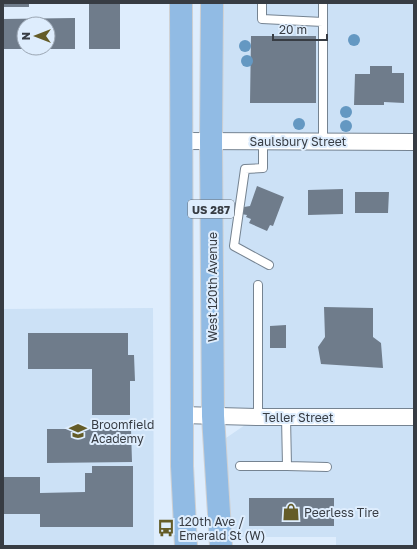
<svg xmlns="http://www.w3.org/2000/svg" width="417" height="549" font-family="'Golos Text',sans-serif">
  <rect width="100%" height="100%" fill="#deedfd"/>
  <!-- built -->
  <path fill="#cce1f6" d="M213 3H414V417L213 416Z
    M153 308 154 546H3V309Z
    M414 423V546H336V537H227L226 438 245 425Z"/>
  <!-- building -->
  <path fill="#6f7c8b" d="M3 3H29V7H3Z
    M89 3H120V49H89Z
    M75 18V49H48V24H24V49H3V19Z
    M251 36H316V103H250Z
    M370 66H392V73H404V103L384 102V105H354L355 74H370Z
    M257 186 284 197 273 226 270 225 267 231 249 223 251 219 246 217 247 215 241 214 244 207 250 206Z
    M343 189V214L308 215V190Z
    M355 192H389L388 213H355Z
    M324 307 373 308V337L381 343 383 368 321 364 318 347 325 337Z
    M286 325V348H270V326Z
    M28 333H128V355H134L135 381H130V415H92V369H28Z
    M47 429H131L132 462 47 463Z
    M92 466H133V527H40V514H3V477H40V493L85 492V473H92Z
    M249 498H334V526H249Z"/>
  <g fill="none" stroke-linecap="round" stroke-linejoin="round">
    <!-- service casing -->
    <g stroke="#758391" stroke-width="10">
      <path id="service" d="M262 3V19L323 22
        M323 3V141
        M263 141V168L245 169 234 246 269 265
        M258 285V417
        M240 466H287L286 417
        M287 466 327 467"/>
    </g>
    <!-- minor casing -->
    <g stroke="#758391" stroke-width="18">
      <path id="minor" d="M182 141 414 142
        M182 415 258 417H414"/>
    </g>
    <!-- primary casing -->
    <g stroke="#cfd0d2" stroke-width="24">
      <path id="primary" d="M181 3 182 415V466L186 546
        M212 3 211 141 213 416 221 546"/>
    </g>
    <!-- service -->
    <use href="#service" stroke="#fff" stroke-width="8"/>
    <!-- minor -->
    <use href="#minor" stroke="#fff" stroke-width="16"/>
    <!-- primary -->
    <use href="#primary" stroke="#91bbe4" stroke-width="22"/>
  </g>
  <!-- trees -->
  <g fill="#6498c2">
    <circle cx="354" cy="40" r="6"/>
    <circle cx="245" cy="46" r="6"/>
    <circle cx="247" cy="61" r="6"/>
    <circle cx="346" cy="112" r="6"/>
    <circle cx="299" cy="124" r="6"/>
    <circle cx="346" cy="126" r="6"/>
  </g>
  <!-- icons -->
  <defs>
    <g id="school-bare" transform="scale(1.38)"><path d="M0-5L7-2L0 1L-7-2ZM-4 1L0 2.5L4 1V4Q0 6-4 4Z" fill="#645c28" stroke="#deedfd" stroke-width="2.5" paint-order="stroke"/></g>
    <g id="shop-bare" transform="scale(1.38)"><path d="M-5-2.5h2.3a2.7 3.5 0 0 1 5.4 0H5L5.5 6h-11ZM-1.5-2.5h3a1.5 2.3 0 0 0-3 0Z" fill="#645c28" stroke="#deedfd" stroke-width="2.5" paint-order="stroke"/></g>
    <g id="bus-bare" transform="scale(1.38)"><path d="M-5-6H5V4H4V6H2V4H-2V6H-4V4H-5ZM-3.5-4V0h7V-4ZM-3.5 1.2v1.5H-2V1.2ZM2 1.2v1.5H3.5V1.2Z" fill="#645c28" stroke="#deedfd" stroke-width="2.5" paint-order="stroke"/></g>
  </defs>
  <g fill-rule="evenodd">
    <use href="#school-bare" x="78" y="431"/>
    <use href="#shop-bare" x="291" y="512"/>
    <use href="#bus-bare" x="166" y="528"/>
  </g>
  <g text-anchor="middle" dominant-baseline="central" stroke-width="4" stroke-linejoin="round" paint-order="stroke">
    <!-- shield labels -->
    <rect fill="#deedfd" stroke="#69717b" stroke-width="1" x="188" y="200" width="46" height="18" rx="3"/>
    <g font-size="11" font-weight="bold" fill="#373c43">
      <text x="211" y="209">US 287</text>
    </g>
    <!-- street labels -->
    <g font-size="12" fill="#373c43" stroke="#deedfd">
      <text x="298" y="141">Saulsbury Street</text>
      <text transform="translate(212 287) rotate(-90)">West 120th Avenue</text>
      <text x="298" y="417">Teller Street</text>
    </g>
    <!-- poi labels -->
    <g font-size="12" fill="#373c43" stroke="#deedfd" text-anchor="start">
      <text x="91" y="424">Broomfield<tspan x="91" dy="14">Academy</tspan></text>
      <text x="304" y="512">Peerless Tire</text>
      <text x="179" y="521">120th Ave /<tspan x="179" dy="14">Emerald St (W)</tspan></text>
    </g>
  </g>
  <!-- border -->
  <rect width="417" height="549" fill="none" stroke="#373c43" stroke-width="8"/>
  <!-- north arrow -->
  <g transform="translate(36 36) rotate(270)"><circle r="19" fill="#deedfd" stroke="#9ba6b3"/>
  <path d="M0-3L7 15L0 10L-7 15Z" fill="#645c28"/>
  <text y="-6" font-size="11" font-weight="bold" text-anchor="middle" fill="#373c43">N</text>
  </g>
  <!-- scale -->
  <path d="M273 34v6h54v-6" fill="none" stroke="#373c43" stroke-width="2"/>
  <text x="279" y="34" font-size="12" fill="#373c43" stroke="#deedfd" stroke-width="3" paint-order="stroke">20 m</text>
</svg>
